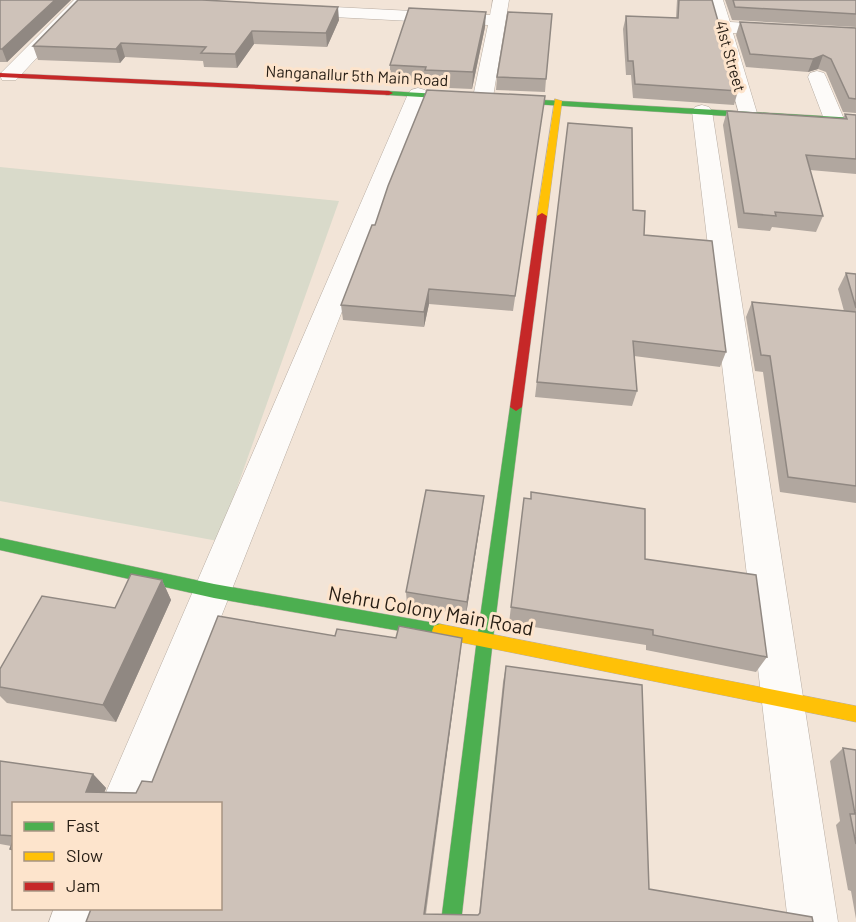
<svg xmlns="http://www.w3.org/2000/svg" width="856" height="922" font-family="Barlow,sans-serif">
  <rect width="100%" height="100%" fill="#f2e4d7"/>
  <!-- green -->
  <path fill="#d9daca" d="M0 167 339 201 218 541 0 501Z"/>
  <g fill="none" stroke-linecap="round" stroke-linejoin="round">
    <!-- street casing -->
    <g stroke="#b8ada3" stroke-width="1">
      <path id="street" d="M74 0H91L16 80H2L0 75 2 72Z
        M493 0H509L493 97 490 101H476L473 97 488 25 295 15 287 10 295 5 490 15Z
        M707 0H723L730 22 856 29V39L733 33 757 113 754 117H740Z
        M817 71 824 73 826 77 844 119 841 123H827L824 119 808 77 810 73Z
        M418 88 425 90 428 94 147 804H101L408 94 411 90Z
        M702 105 709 107 712 111 838 922H788L692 111 695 107Z
        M54 908H104L99 922H49Z"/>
    </g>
    <!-- fast casing -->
    <g stroke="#b8ada3" stroke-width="1">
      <path id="fast" d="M386 91 856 118V124L389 95H386Z
        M516 403 522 407 493 639 461 922H441L477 639 510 407Z
        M0 538 214 584 440 624 446 626 448 631 446 636 440 638 214 598 0 550Z"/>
    </g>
    <!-- slow casing -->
    <g stroke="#b8ada3" stroke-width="1">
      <path id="slow" d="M555 99 562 101 547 216 542 219 537 216Z
        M440 624 856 706V722L440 638 434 636 432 631 434 626Z"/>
    </g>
    <!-- jam casing -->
    <g stroke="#b8ada3" stroke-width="1">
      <path id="jam" d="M0 73 389 91 393 93 389 95 0 77Z
        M542 213 547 216 522 407 516 411 510 407 537 216Z"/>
    </g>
    <!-- street -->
    <use href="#street" fill="#fdfbf9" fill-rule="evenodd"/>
    <!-- fast -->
    <use href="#fast" fill="#4caf50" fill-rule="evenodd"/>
    <!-- slow -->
    <use href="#slow" fill="#ffc107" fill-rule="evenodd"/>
    <!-- jam -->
    <use href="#jam" fill="#c62828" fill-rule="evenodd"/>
  </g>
  <!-- wall -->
  <path fill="#b1a79f" d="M0 0H71L7 62H0Z
    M677 0H712L738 91 734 105 633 98 631 75H626L623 29 626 16 676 18Z
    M725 0H856V27L732 20Z
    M339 20 327 47 254 44 237 68 204 67 203 61 125 57 120 63 38 60 33 46Z
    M740 22 856 28V113L843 112 826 72 818 69 808 72 746 67 736 35Z
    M485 27 472 89 425 87V84L390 82V65Z
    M497 77 546 79 545 92 496 90Z
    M545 96 513 311 429 304 424 327 343 320 341 305 375 225Z
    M727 111 843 119 845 114 856 115V174L810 170 823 216 816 232 772 227 770 231 738 228 723 125Z
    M568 123 633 210 644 235 726 352 720 367 634 356 637 391 632 406 535 397Z
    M846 273 856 274V503L780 492 763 372 755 371 746 317 752 302 844 311 838 289Z
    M484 496 482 511 466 615 407 605 406 592Z
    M524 498 645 559 767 657 756 672 646 650V645L509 623Z
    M162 580 171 600 116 722 7 703 0 696V669L115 608Z
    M335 636 396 638H462L460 655 426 914 478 915 479 914 503 682 506 666 649 889 812 917 86 922 220 909 14 804V852L10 849 11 846 0 844V761L93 774 106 788 104 793H136L152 782Z
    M843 748 856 750V919L851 891 848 890 836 825 840 821 830 761Z"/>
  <!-- shaded-wall -->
  <path fill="#908882" d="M55 0H71L7 62 2 49Z
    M338 7 339 20 327 47 326 33Z
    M486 12 485 27 472 89 473 72Z
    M252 31 254 44 237 68 235 54Z
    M121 43 125 57 120 63 116 49Z
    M823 55 818 69 808 72 813 59Z
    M429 289V304L424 327V312Z
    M484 496 482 511 466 615 467 602Z
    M162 580 171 600 116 722 103 705Z
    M462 638 460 655 424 922V914Z
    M93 774 106 788 100 804 86 792Z"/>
  <!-- building -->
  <path fill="#cec2b9" stroke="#908882" stroke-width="1.5" d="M0 0H55L2 49H0Z
    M78 0H202L338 7 326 33 252 31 235 54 201 53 206 47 121 43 116 49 33 46Z
    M679 0H712L738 91 635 84 633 61H628L626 16 678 18Z
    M733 0H856V14L735 7Z
    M409 8 486 12 473 72 425 70 426 67 390 65Z
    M508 12 552 14 546 79 497 77Z
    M740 22 856 28V99L849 98 831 59 823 55 813 59 750 54Z
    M427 90 545 96 515 296 429 289 424 312 341 305 372 225H375L388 186Z
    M727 111 847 119 845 114 856 115V159L806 155 823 216 775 212 776 216 744 213Z
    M568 123 632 128 633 210 645 211 644 235 712 241 726 352 633 341 637 391 537 382Z
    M846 273 856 274V308Z
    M752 302 856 312V486L788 477 770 356 761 355Z
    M426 490 484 496 467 602 406 592Z
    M531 492 645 509V559L756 575 767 657 653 635V630L511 607 524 498 531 499Z
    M131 574 162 580 103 705 0 687V669L42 596 115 608Z
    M218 616 335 636 337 629 396 638 399 626 462 638 424 914 478 915 480 913 506 666 642 685 649 889 812 917 813 922H86L91 909H220V804H14V836L0 835V761L93 774 86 792 136 793 142 781 152 782Z
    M843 748 856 750V844L850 814H855Z
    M14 839V850L10 849Z"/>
  <g text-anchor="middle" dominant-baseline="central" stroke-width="6" stroke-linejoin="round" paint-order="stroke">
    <!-- far-street labels -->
    <g font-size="16" fill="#251c13" stroke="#fde4cc">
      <text transform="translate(731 56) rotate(74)">41st Street</text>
      <text transform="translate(357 75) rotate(3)">Nanganallur 5th Main Road</text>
    </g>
    <!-- street labels -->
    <g font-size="20" fill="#251c13" stroke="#fde4cc">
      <text transform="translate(431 610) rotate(10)">Nehru Colony Main Road</text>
    </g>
  </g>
  <!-- legend -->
  <rect x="12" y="802" width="210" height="108" fill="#fde4cc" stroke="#a79482" stroke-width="1.5"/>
  <rect x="24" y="822" width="30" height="9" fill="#4caf50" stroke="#a79482" stroke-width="1.5"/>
  <text x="66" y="832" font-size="18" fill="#251c13">Fast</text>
  <rect x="24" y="852" width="30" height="9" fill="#ffc107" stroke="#a79482" stroke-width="1.5"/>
  <text x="66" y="862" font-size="18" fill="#251c13">Slow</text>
  <rect x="24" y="882" width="30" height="9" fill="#c62828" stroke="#a79482" stroke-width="1.5"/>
  <text x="66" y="892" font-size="18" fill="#251c13">Jam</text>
</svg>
